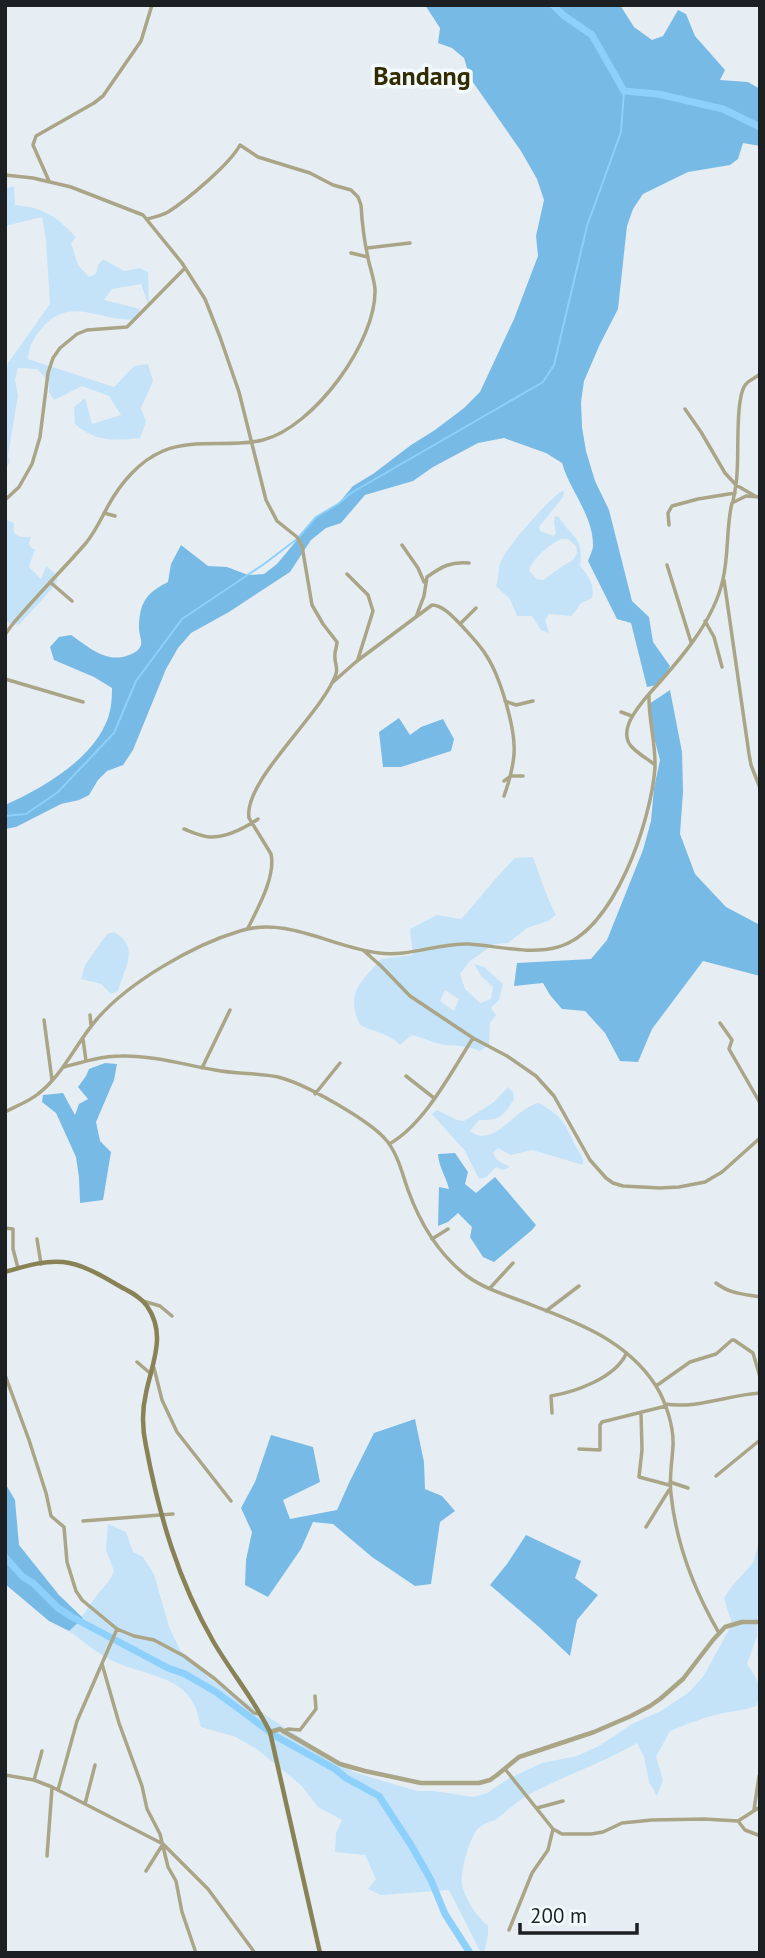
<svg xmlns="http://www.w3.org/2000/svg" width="765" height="1958" font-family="'PT Sans',sans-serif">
  <rect width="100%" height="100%" fill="#e6eef3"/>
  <!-- green -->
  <path fill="#c4e3f9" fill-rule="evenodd" d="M14 186 15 205C43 207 57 217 76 237L71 243 78 265 89 277 96 274 98 265 103 259 124 271 140 268 148 272 149 307 141 284 112 289 104 300 140 309 136 319C101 324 71 293 41 329 33 339 29 346 28 359L114 387 134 366 148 364 153 381 141 408 146 422 140 438C114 441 96 442 75 424L74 407 85 398 92 424 121 415 109 396 82 386 54 400 49 392V381L37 369 18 368 15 380 18 395 8 456 10 461 5 470V386L8 363 50 304 46 240 42 217 5 226V189Z
    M563 490 564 493 563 497 539 527 540 531 554 536 556 533 554 523 555 516 559 517C573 540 584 536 580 566 588 576 595 584 592 598L581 603 572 616 549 614 545 620 549 633 541 630 532 616H517L510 599 496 586C499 577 498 570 500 564 504 549 550 498 563 490ZM561 539H568L576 546 577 553 573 560 564 565 543 580 536 579 529 570C534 557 549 545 561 539Z
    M5 519 14 523C12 537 18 537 31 537L29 544 31 548 35 549 29 567 41 579 46 566 57 575V581C47 597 32 609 20 624L12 625 5 620V548L7 547 5 542Z
    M533 857 547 896 556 915 548 921 527 928 508 943 494 944 470 961 460 974 465 989 480 1003 491 999 493 987 482 977 474 964 484 967 503 984 499 1000 491 1008 496 1015 490 1023 489 1045 480 1051C463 1044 455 1047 440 1044 430 1042 422 1037 412 1035L400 1045C388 1033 375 1032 360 1025 345 993 361 982 381 959L413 955 410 929 437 915 461 919C480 899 495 877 515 858ZM445 990 459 999 454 1011 440 1001Z
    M114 932C141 947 124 969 118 991L111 994 101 984 81 979 85 965 107 934Z
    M508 1087 513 1092 514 1099C504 1116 499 1121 479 1120L470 1131C493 1150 517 1106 539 1103 562 1117 563 1120 575 1145 578 1152 584 1156 583 1165L532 1150 511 1155 498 1148 493 1153 497 1160 510 1167 502 1170 496 1167 486 1177 479 1179 465 1151 432 1114 437 1110 457 1120 464 1121 494 1102Z
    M108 1524 126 1532 133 1552 143 1557 154 1574 169 1627 180 1650 210 1679 353 1772 417 1791H434L473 1797 487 1793 508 1779 542 1763 577 1756 599 1746 634 1723 661 1711 688 1693 703 1677 732 1624 724 1598 732 1586 753 1563 760 1539V1614L757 1617V1636L747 1664C757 1678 764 1689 756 1706 745 1710 735 1711 723 1713 705 1717 687 1724 670 1731L656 1757 663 1780 657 1796 649 1782 644 1757 637 1743C603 1763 565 1775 530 1794 517 1801 506 1812 495 1820 489 1822 480 1825 476 1831 469 1841 460 1872 462 1884 465 1899 476 1916 488 1926V1935L484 1953H481L449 1890 381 1895 368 1889 376 1879 365 1855 335 1852 336 1833 342 1820 318 1807 301 1785 258 1750 236 1737 201 1727C193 1675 154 1679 115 1662 99 1655 83 1641 69 1631 79 1621 86 1611 94 1599 102 1588 109 1584 114 1571L106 1550Z"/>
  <!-- forest -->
  <path fill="#78bae6" d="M425 5H620L634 27 652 40 663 36 678 10 686 14 695 36 725 70 720 80 748 82 760 89V146L743 143 738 159 730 165 688 172 643 194 633 209 627 226 618 309 600 344 584 381 581 402 582 427 586 451 595 481 609 510 632 601 649 617 653 642 670 666C665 679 661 685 647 687L631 623 617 619 588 561C590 556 593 550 593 545 593 515 570 491 562 463L546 453 504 438 478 443 433 467 413 481 365 495 341 523 326 528 311 540 290 572 229 612 191 633 178 648 166 669 133 750 123 765 107 771 98 780 89 795 79 800 61 804 16 827 5 829V805C41 789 88 762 105 725 111 714 112 700 112 688L94 677 54 660 50 647 59 637 71 635C89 647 106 664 129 655 134 653 139 651 141 645 142 640 139 634 139 629 139 603 146 593 168 582L171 564 181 545 208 566 227 567 248 575 264 574 277 564 316 517 338 504 353 486 373 474 411 445 435 430 464 408 480 392 514 319 538 256 536 236 544 200 537 179 521 151 470 78 464 58 452 48 438 43 440 28Z
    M670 690 682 752 683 792 680 834 695 874 726 907 760 925V976L703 961 652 1029 638 1062 620 1061 605 1033 585 1011 562 1009 550 995 543 983 514 986 517 963 591 959 607 940 643 850 651 821 654 788 660 760 654 738 649 704Z
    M399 718 410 735 421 727 443 719 454 739 451 751 401 767H383L379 732Z
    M105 1063 117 1064 114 1080 96 1122 100 1141 111 1152 103 1200 80 1203 79 1177 76 1157 56 1113 42 1102 43 1095 63 1093 75 1115 79 1104 88 1099 78 1087 86 1076 89 1069Z
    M455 1153 468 1172 465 1184 476 1193 495 1177 536 1225 532 1230 494 1262 483 1257 470 1237 472 1227 458 1213 448 1222 438 1226 439 1187 449 1189C446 1176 439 1168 438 1154Z
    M415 1419 424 1462 425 1489 442 1496 455 1511 440 1522 431 1584 415 1586 372 1557 333 1524 313 1522 301 1549 268 1597 245 1585 246 1560 252 1532 241 1508 255 1482 271 1435 313 1447 320 1482 283 1500 290 1519 337 1510 349 1483 374 1433Z
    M5 1483 15 1500 19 1545 59 1595 83 1618 69 1631 49 1621 5 1584Z
    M526 1535 581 1561 575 1578 598 1595 577 1620 570 1656 539 1627 490 1585 507 1564Z"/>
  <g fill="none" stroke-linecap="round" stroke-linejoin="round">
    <!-- stream -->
    <path stroke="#8dd0fc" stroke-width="2" d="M5 816 26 814 58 792 114 733 136 681 182 619 264 564 297 539 316 517 338 504 351 493 543 382 554 365 587 226 621 132 624 91"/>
    <!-- river -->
    <path stroke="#8dd0fc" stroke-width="7" d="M553 5 563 15 592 35 624 91 658 94 723 109 760 127
      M5 1557 23 1577 33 1583 58 1608 72 1617 168 1668 185 1674 216 1692 277 1737 335 1769 346 1778 379 1796 411 1845 431 1880 445 1914 470 1953"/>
    <!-- minor -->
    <path stroke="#aaa587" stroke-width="3.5" d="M5 175 33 178 71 187 143 215 182 263 205 299 220 337 239 392 266 500 277 521 297 537 302 546 312 605 323 624 337 642C337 647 334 652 335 658 335 664 338 668 336 674 322 714 243 781 249 818L271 854C276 876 258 908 248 928
      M49 181 33 145 36 136 94 103 103 96 141 41 152 5
      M367 248 410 243
      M351 253 368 257
      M685 409 701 432 725 473 736 485 755 496
      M5 500 19 487 32 464 40 437 48 373 53 358 60 348 77 334 87 330 127 327 185 268
      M733 501C735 491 737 482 737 473 739 454 735 396 746 384 750 379 756 378 760 374
      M104 513 115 516
      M669 525 668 513 672 506 698 499 735 493
      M402 545 418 568 424 582
      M667 565 691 642
      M347 574 368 595 373 611 358 659
      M724 580 749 754 751 765 760 788
      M50 582 72 601
      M416 617 424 596 427 577C441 567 451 561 469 563
      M705 621 714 637 722 667
      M460 624 476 608
      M5 635C10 626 18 618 25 610 45 587 66 566 86 543 95 532 101 519 108 506 120 484 139 461 163 451 195 438 231 448 263 440 314 427 377 341 375 289 374 278 370 268 368 258 364 240 362 222 361 205L358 197 351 190 333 185 310 173 258 157 240 145C230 164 187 200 168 212 161 216 155 217 147 219
      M5 679 83 702
      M333 682 357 661 432 605C443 605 454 618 462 626 470 635 480 645 486 655 500 676 516 729 514 754 513 768 509 782 504 796
      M648 695C638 707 618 730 631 746 637 753 646 758 654 764
      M505 701 516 705 533 701
      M621 712 632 716
      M504 781 511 776H523
      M184 829C192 832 202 837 211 837 227 837 246 827 258 819
      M363 950 381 966 410 996 473 1038 507 1056 536 1076 554 1096 590 1160 606 1178 613 1183 623 1186 660 1188 679 1187 705 1182 722 1172 760 1138
      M90 1015 91 1025
      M44 1020 52 1080
      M720 1023 732 1040 729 1049 760 1103
      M83 1039 86 1061
      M64 1067C82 1062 102 1056 121 1056 151 1055 186 1065 215 1070 236 1074 258 1073 278 1077 304 1083 371 1121 387 1141 398 1155 402 1173 408 1190 420 1223 438 1254 467 1276 483 1288 505 1295 524 1302 574 1321 626 1339 656 1386 666 1402 674 1427 673 1446 672 1463 669 1477 671 1494 676 1543 694 1590 719 1633
      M202 1068 230 1010
      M406 1076 434 1098
      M315 1094 340 1063
      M5 1112C16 1106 28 1102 38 1094 63 1075 76 1043 97 1019 129 982 193 945 240 931 287 916 333 948 379 953 409 957 438 943 469 944 498 946 529 955 558 947 615 931 651 820 655 768 656 743 648 718 649 694 678 662 714 622 723 579 729 554 726 527 732 503L746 496 760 497
      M389 1144C424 1125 452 1071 473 1038
      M5 1228 13 1229V1249L18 1268
      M37 1239 41 1264
      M432 1239 448 1229
      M716 1283C730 1294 743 1294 760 1297
      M490 1288 513 1263
      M143 1301 160 1306 172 1316
      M546 1311 579 1286
      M137 1362 151 1374
      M154 1368 162 1400 177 1432 231 1501
      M5 1375 29 1440 46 1493 51 1516 64 1527 67 1562 76 1591 82 1600 117 1629 134 1636 154 1640 184 1656 215 1679 254 1713 261 1714
      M656 1386 690 1362 716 1354 732 1340H734L753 1353 760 1377
      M665 1404C697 1409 728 1395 760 1393
      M552 1413 551 1396C575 1392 615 1378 626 1354
      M641 1413 642 1450 639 1477 669 1485
      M579 1449 600 1450V1425L602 1422 666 1406
      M716 1476 760 1440
      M670 1482 688 1488
      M83 1521 173 1514
      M646 1527 669 1490
      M102 1664 119 1723 142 1786 147 1809 160 1834 168 1867 176 1881 182 1912 196 1953
      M283 1731 288 1729 300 1730 316 1709 315 1696
      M505 1769 553 1829 562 1834H591L603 1832 622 1823 652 1820 704 1819 738 1821 760 1807
      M5 1775 34 1780 52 1787 163 1844 208 1889 255 1953
      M34 1780 42 1751
      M58 1790 77 1721 117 1629
      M85 1804 95 1765
      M537 1808 563 1801
      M754 1810 759 1776
      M738 1821 745 1830 758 1835
      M47 1856 52 1788
      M146 1871 163 1844
      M509 1930 532 1873 548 1850 553 1829"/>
    <!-- tertiary -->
    <path stroke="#aaa587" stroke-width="4.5" d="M270 1732 280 1729 283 1731 340 1764 365 1771 421 1783H479L490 1780 497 1775 519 1757 594 1732 631 1716 650 1706 660 1699 683 1679 713 1640 725 1627 742 1622H760"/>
    <!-- secondary -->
    <path stroke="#898256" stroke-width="4.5" d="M5 1272C23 1267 44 1260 63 1262 83 1264 104 1277 121 1287 130 1292 141 1297 147 1306 167 1335 152 1363 146 1393 142 1410 142 1428 146 1446 159 1515 178 1580 213 1641 231 1672 254 1699 270 1732L320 1953"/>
  </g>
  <g text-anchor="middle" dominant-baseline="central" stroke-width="7" stroke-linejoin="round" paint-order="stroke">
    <!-- quarter labels -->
    <g font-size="26" font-weight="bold" fill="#332c01" stroke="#f4fbff">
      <text x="422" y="75">Bandang</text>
    </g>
  </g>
  <!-- border -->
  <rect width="765" height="1958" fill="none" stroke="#1d2022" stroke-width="14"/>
  <!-- scale -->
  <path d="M520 1923v10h117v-10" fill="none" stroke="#1d2022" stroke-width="3.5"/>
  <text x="530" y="1923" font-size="21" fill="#1d2022" stroke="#f4fbff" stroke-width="5" paint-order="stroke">200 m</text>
</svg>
